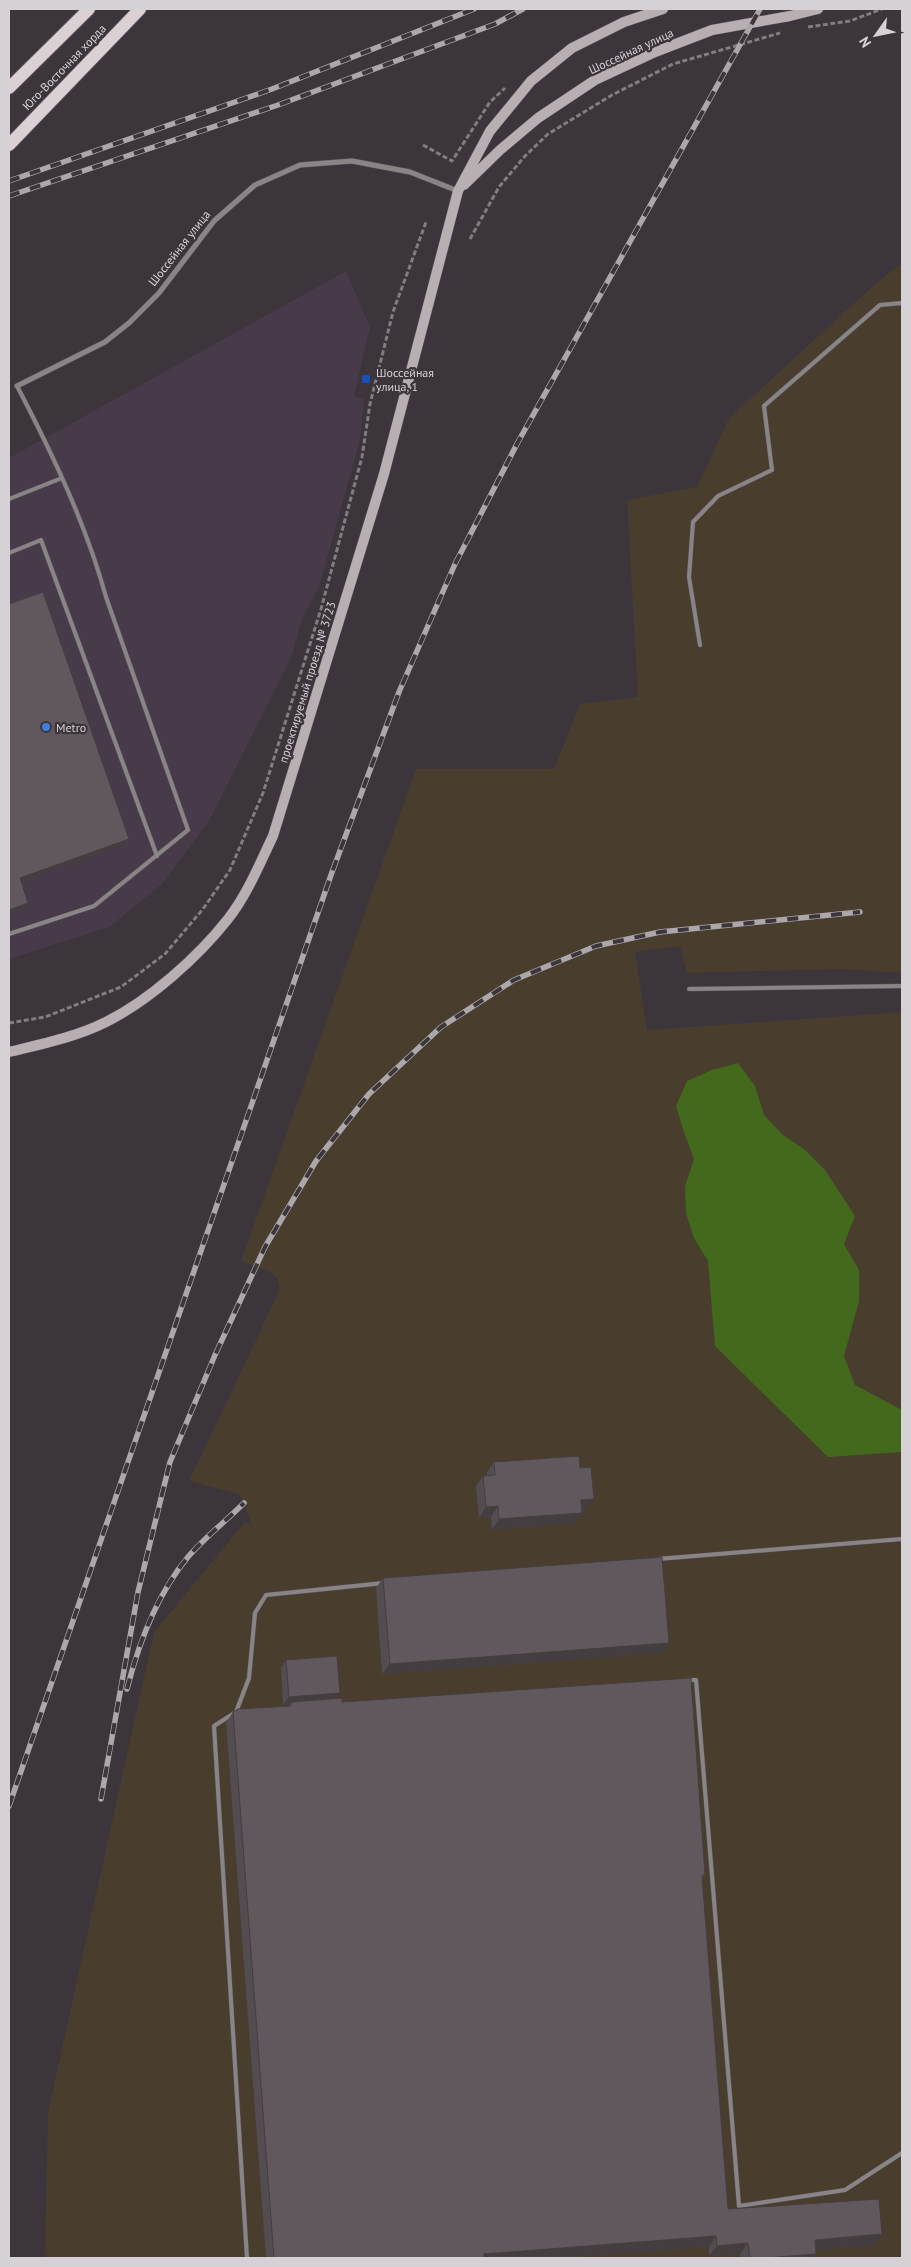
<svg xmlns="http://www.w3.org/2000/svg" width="911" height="2267" font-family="'PT Sans',sans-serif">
  <rect width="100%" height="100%" fill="#3c353c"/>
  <!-- commercial -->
  <path fill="#473b4a" d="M346 271 370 327 354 396 364 399 360 440 319 587 302 619 291 658 209 821 162 884 109 927 9 959V458Z"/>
  <!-- industrial -->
  <path fill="#493d2e" d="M902 263V973L842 969 687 973 680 946 635 952 647 1030 902 1012V2258H45L48 2112 154 1632 245 1522 252 1525 239 1494 193 1482 190 1479 280 1289 277 1279 271 1272 241 1261 416 769H554L580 704 638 697 627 500 697 487 729 418 875 284Z"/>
  <!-- green -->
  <path fill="#43691d" d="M738 1063 755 1086 764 1115 783 1135 805 1150 825 1170 855 1216 844 1244 859 1270V1301L844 1356 855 1385 902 1410V1452L828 1457 715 1346 708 1261 694 1238 686 1213 685 1186 694 1159 684 1132 676 1106 687 1081 712 1070Z"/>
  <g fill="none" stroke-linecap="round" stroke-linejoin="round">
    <!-- lane casing -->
    <g stroke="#585158" stroke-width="5">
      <path id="lane" d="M9 499 62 478
        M9 553 41 540 157 856
        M700 645 689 577 693 522 718 496 772 470 764 406 880 305 902 303
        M9 934 94 906 188 830 106 597C86 524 52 453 17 386
        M689 989 902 986
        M658 1559 902 1539
        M687 1680H696L739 2206 845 2190 902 2153
        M247 2258 214 1726 236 1712 249 1678 255 1613 266 1595 384 1583"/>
    </g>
    <!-- street casing -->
    <g stroke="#585158" stroke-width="6">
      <path id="street" d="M17 386 105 342 129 323 159 293 214 221 255 185 300 165 352 161 410 172 458 191"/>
    </g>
    <!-- secondary casing -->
    <g stroke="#585158" stroke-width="11">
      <path id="secondary" d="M464 185 500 150 538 118 595 80 655 52 712 30 790 16 818 9
        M9 1052C42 1044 76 1037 106 1022 150 1000 198 957 228 919 247 895 260 863 273 836L384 474 458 191 490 131 531 81 572 48 624 22 663 9"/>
    </g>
    <!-- primary casing -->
    <g stroke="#585158" stroke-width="14">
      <path id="primary" d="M9 88 89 9
        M9 145 140 9"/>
    </g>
    <!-- path -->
    <path stroke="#827d82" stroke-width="3" stroke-dasharray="5 2.5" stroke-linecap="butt" d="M808 27 850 21 882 9
      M423 145 452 161 490 102 505 88
      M470 239 499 187 525 156 548 134 612 95 673 64 780 33
      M9 1023 45 1017 121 987 165 954 203 909 230 870 263 793 321 609 362 457 370 404 393 312 426 222"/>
    <!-- lane -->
    <use href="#lane" stroke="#898485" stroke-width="4"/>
    <!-- street -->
    <use href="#street" stroke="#898485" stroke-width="5"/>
    <!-- secondary -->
    <use href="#secondary" stroke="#b7afb1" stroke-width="10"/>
    <!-- primary -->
    <use href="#primary" stroke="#dbd0d3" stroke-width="12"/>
    <!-- rail casing -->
    <g stroke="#aba7ab" stroke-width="5.5">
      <path id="rail" d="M9 181 272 89 474 9
        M9 196 278 105 495 24 523 9
        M127 1689C139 1642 157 1594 188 1557 204 1538 226 1521 244 1503
        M101 1799 138 1592 170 1462 215 1355 265 1247 316 1161 369 1094 441 1027 514 980 596 946 660 932 860 912
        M9 1806 331 875 399 692 455 564 518 442 760 9"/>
    </g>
    <!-- rail -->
    <use href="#rail" stroke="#3c353c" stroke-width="4" stroke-dasharray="11" stroke-linecap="butt"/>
  </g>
  <!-- wall -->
  <path fill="#534c50" d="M494 1462 580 1468 594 1499 586 1509 582 1510 575 1523 492 1530 491 1517 479 1518 476 1486 483 1476H487V1472Z
    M383 1578 669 1643 661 1653 382 1674 376 1588Z
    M286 1660 336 1699 342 1702 705 1875 702 1879 728 2209 882 2234 874 2245 816 2250V2254L813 2258H741L740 2254 709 2256V2247L556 2258H266L226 1723 233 1712 288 1706 289 1705H283L281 1668Z"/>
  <!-- shaded-wall -->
  <path fill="#443e41" d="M129 839 125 845 16 883 20 878Z
    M28 903 25 908 9 914V910Z
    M594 1499 586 1509 574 1510 581 1500Z
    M498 1506 491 1517 479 1518 486 1507Z
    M582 1513 575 1523 492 1530 499 1519Z
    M669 1643 661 1653 382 1674 390 1664Z
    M340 1693 334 1701 291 1702 289 1705H283L289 1697Z
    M882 2234 874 2245 808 2251 815 2240Z
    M716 2236 709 2247 556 2258H481L484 2254Z
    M748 2243 740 2254 709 2256 717 2246Z
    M816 2254 813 2258H765Z"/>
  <!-- building -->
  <path fill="#61585d" stroke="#443e41" d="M43 592 129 839 20 878 28 903 9 910V604Z
    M579 1456 580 1468 591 1467 594 1499 581 1500 582 1513 499 1519 498 1506 486 1507 483 1476 495 1475 494 1462Z
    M662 1557 669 1643 390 1664 383 1578Z
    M337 1656 340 1693 289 1697 286 1660Z
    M691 1678 705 1875 702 1876 728 2209 879 2199 882 2234 815 2240 816 2254 765 2258H750L748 2243 717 2246 716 2236 484 2254V2258H274L233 1712 238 1709 291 1706V1702L342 1698V1702Z"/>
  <!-- markers -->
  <rect fill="#1a4fb4" stroke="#3c353c" stroke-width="2" x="361" y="374" width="10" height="10" rx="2.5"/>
  <circle fill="#3f7fe0" stroke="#3c353c" stroke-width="2" cx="46" cy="727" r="5"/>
  <g text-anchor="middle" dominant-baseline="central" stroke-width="4.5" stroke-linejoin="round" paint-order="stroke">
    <!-- street labels -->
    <g font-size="12" fill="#d5d1d5" stroke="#3c353c">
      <text transform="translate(631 51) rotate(-25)">Шоссейная улица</text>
      <text transform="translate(64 67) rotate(-46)">Юго-Восточная хорда</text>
      <text transform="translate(179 248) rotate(-52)">Шоссейная улица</text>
      <text transform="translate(307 682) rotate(-73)">проектируемый проезд № 3723</text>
    </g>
    <!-- poi labels -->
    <g font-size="12" fill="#d5d1d5" stroke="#3c353c" text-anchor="start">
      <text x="376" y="372">Шоссейная<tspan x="376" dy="14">улица, 1</tspan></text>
      <text x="56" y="727">Metro</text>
    </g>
  </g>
  <!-- border -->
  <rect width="911" height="2267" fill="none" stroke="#d5d1d5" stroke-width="20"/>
  <!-- north arrow -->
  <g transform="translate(876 35) rotate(237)" stroke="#3c353c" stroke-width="4" paint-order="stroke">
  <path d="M0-4L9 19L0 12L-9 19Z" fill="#d5d1d5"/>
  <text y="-8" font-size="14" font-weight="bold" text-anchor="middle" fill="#d5d1d5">N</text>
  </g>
</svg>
